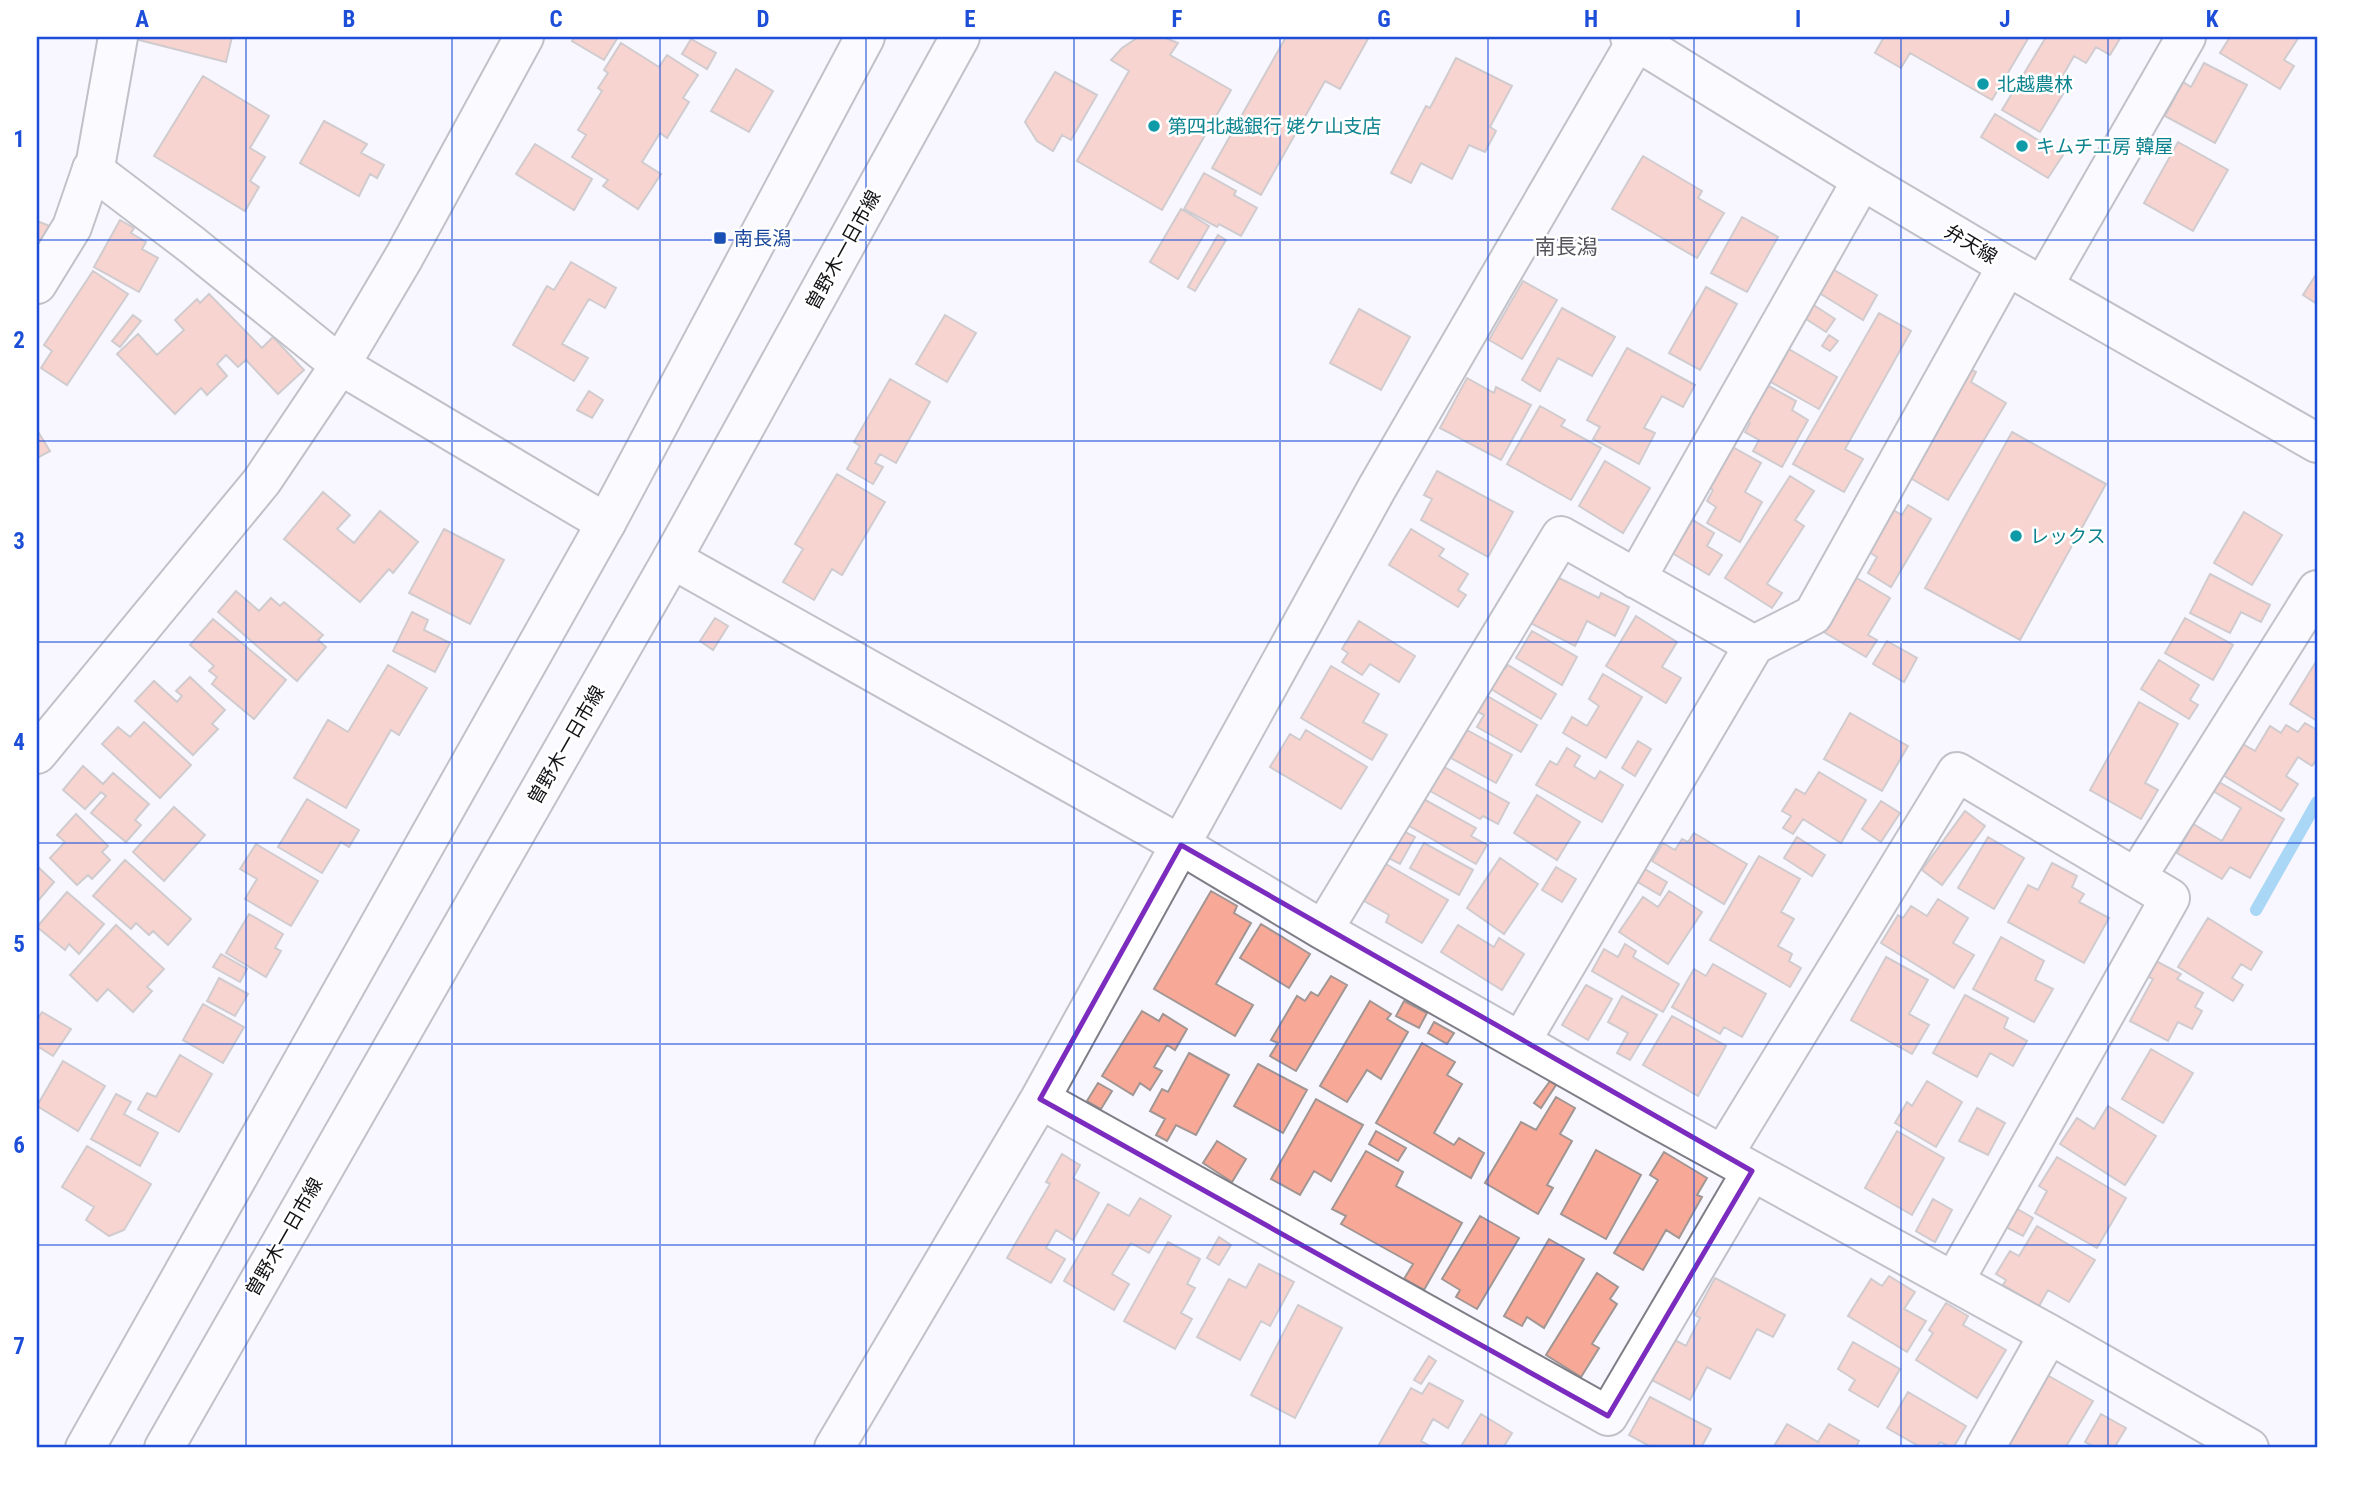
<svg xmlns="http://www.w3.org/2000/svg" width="2354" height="1485" font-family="'Roboto Condensed','Noto Sans JP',sans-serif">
  <rect width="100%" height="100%" fill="#f8f7ff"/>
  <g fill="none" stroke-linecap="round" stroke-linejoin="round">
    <!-- stream -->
    <path stroke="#4ab0e8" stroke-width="12" d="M2256 910 2317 802"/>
  </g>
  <!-- building -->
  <path fill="#f8a897" stroke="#a19693" stroke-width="2" d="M140 37H232L226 62 139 40Z
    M574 37H618L604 60 572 41Z
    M1163 37 1178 43 1170 55 1231 90 1162 210 1077 161 1129 71 1111 60 1122 48 1137 38Z
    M1286 37H1369L1340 89 1325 81 1261 195 1212 168Z
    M1884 37H2029L1992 100 1910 53 1901 68 1875 53Z
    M2046 37H2121L2110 55 2096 47 2086 63 2074 56 2055 89 2063 94 2040 132 2002 110Z
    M2230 37H2299L2284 60 2294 66 2280 89 2220 53Z
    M691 39 716 53 707 69 682 54Z
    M621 43 659 67 667 55 698 75 683 98 689 102 667 138 660 133 642 162 661 174 638 209 603 186 608 180 572 157 586 135 578 130 602 91 598 88 608 73 604 70Z
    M1456 58 1512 86 1490 127 1496 131 1485 152 1469 145 1452 179 1421 163 1411 183 1391 173 1426 106 1430 108Z
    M2204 63 2247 85 2215 143 2165 116 2183 82 2191 87Z
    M736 69 773 91 749 132 711 111Z
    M1055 72 1097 95 1071 140 1062 135 1053 151 1037 141 1025 122Z
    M203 76 269 116 250 148 265 157 250 181 259 187 245 211 154 156Z
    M1995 114 2063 155 2048 178 1981 137Z
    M324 121 367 144 361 153 384 165 377 178 370 174 359 196 300 163Z
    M2178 142 2228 170 2193 231 2144 203Z
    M535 144 592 179 574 210 516 174Z
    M1643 156 1702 191 1698 198 1724 213 1697 258 1612 209Z
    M1204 173 1236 191 1234 195 1257 208 1241 236 1219 224 1217 227 1184 209Z
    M1181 209 1209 226 1178 279 1150 262Z
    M1742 217 1778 237 1747 292 1711 273Z
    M120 220 134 228 131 233 146 242 142 249 158 258 139 292 94 267Z
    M37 221 50 226 37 257Z
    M1218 235 1226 240 1195 291 1188 287Z
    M571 262 616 288 605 308 589 299 562 344 588 358 574 381 513 345 547 286 554 290Z
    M1829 267 1877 295 1863 320 1816 291Z
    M93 271 128 294 67 385 41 368 52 351 44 345Z
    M2317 273V304L2303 295Z
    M1523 281 1557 300 1522 359 1489 340Z
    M1706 287 1737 304 1700 370 1669 353Z
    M209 294 262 348 273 337 304 370 278 394 246 360 238 367 226 355 217 364 227 376 207 395 201 388 175 414 117 354 138 334 157 355 184 330 175 320 197 299 200 303Z
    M1806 300 1835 319 1826 332 1797 313Z
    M1562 308 1615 337 1592 376 1558 358 1540 391 1522 380Z
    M1359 309 1410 337 1381 390 1330 363Z
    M1879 313 1911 331 1845 449 1863 459 1844 492 1793 464Z
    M133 315 141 321 120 347 112 341Z
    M945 315 976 333 947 382 916 364Z
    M1829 335 1838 341 1830 351 1822 346Z
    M1627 348 1695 385 1683 407 1662 396 1644 428 1655 433 1639 464 1593 439 1600 427 1587 420Z
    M1787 348 1837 377 1819 409 1769 381Z
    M1963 366 1976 372 1971 382 2006 403 1948 500 1900 472Z
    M1467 378 1494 393 1496 387 1531 405 1501 460 1440 428Z
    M890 379 930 402 896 463 880 454 875 463 883 467 873 484 847 469 860 446 854 442Z
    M1767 385 1796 401 1792 410 1808 420 1782 467 1753 451 1759 440 1745 432 1750 423 1747 422Z
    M589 391 603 400 592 418 577 410Z
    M1540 406 1565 420 1561 426 1601 448 1571 500 1507 464Z
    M37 430 50 451 37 458Z
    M2012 432 2106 484 2020 640 1925 588Z
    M1729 445 1761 463 1745 492 1762 502 1740 542 1707 523 1716 507 1707 501 1713 490 1706 486Z
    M1605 461 1650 488 1623 533 1579 506Z
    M1437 471 1513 512 1488 557 1421 520 1432 499 1424 495Z
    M837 474 885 502 842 575 832 569 814 600 783 582 803 549 795 544Z
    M1790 476 1814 491 1795 520 1804 526 1767 584 1782 593 1772 608 1725 578Z
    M323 492 350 515 337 529 354 543 380 511 418 542 393 573 389 569 360 602 284 539Z
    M1908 505 1931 519 1891 587 1868 573 1877 557 1861 547 1886 506 1902 515Z
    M2244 512 2282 535 2252 585 2214 563Z
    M1693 520 1714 533 1707 546 1722 555 1709 575 1672 553Z
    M444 529 504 560 470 624 409 593Z
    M1411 529 1444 549 1439 556 1468 574 1458 590 1466 595 1458 607 1389 565Z
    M1551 574 1599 598 1601 593 1629 607 1615 636 1587 621 1575 646 1521 618Z
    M2210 574 2270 605 2261 622 2241 612 2230 633 2190 613Z
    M1855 577 1890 598 1868 635 1877 640 1866 657 1817 628Z
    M236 591 259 611 271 598 280 606 284 602 323 635 318 640 326 647 297 681 218 612Z
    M412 612 428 620 424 630 450 643 435 672 393 651Z
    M1636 616 1677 642 1662 667 1681 678 1666 703 1606 666Z
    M715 618 728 626 713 650 700 641Z
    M2185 618 2233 645 2213 680 2165 653Z
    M213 619 286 680 254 719 212 684 217 677 209 671 214 666 190 645Z
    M1359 621 1415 656 1399 682 1370 664 1362 675 1342 662 1348 653 1342 649Z
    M1532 631 1577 657 1562 685 1516 658Z
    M1887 641 1917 658 1904 682 1873 664Z
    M2159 660 2199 685 2190 700 2198 705 2189 719 2141 689Z
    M2317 660V721L2290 704Z
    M1494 662 1505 669 1508 665 1556 694 1541 719 1481 683Z
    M388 665 427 688 399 735 391 730 346 808 294 778 328 720 348 732Z
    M1331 666 1379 694 1363 722 1387 735 1372 760 1301 718Z
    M1603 674 1642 697 1606 758 1563 733 1572 717 1587 726 1599 706 1589 699Z
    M190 677 225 710 212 724 218 729 193 755 135 701 154 681 177 702 182 696 176 691Z
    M1477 690 1537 725 1521 752 1477 727 1484 715 1467 706Z
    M2139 702 2178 724 2145 783 2158 790 2141 819 2090 790Z
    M1850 713 1908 746 1882 791 1824 759Z
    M144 722 191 765 160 798 102 744 118 727 130 737Z
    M2305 723 2317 730V759L2312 766 2298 757 2286 776 2298 784 2281 811 2221 774 2241 743 2255 751 2270 726 2281 733 2286 725 2298 732Z
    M1306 730 1367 767 1341 809 1270 767 1290 734 1300 740Z
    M1467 730 1512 755 1496 783 1451 758Z
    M1638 741 1651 749 1635 776 1622 768Z
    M1567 748 1580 756 1574 766 1595 779 1600 771 1623 785 1602 822 1536 785 1550 761 1557 765Z
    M1437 763 1509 803 1498 824 1483 816 1480 819 1423 787Z
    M83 766 103 784 113 773 149 804 135 820 141 825 126 842 91 813 106 796 101 792 85 809 63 790Z
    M1819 772 1866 800 1841 843 1803 819 1793 834 1783 828 1791 816 1782 811 1796 789 1805 794Z
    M2219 782 2284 819 2250 878 2230 867 2222 879 2177 853 2193 824 2222 841 2241 808 2213 791Z
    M1537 795 1580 822 1557 860 1514 833Z
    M1418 796 1476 828 1471 836 1487 845 1476 864 1404 823Z
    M307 799 359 830 349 847 341 842 322 873 278 847Z
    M1881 801 1900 813 1881 842 1862 829Z
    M174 807 205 835 164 881 133 852Z
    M1965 811 1985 826 1942 885 1922 870Z
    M76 814 108 846 102 852 110 860 92 879 88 875 77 885 50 858 65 842 57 835Z
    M1393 826 1415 837 1400 864 1379 853Z
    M1694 833 1747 864 1724 904 1652 861 1663 843 1675 850 1682 839 1688 842Z
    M1797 837 1825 855 1812 876 1784 858Z
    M1988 837 2024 858 1994 909 1958 888Z
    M1424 843 1473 870 1459 895 1410 868Z
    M256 844 318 881 291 926 245 899 257 879 240 869Z
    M1759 856 1800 879 1781 912 1794 919 1778 946 1792 954 1789 961 1801 968 1790 987 1710 940Z
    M1500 858 1538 884 1504 934 1467 908Z
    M125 860 191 919 168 945 153 931 149 935 136 923 131 929 93 896Z
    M2052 863 2077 876 2072 887 2084 894 2079 902 2109 918 2084 963 2008 922 2028 885 2038 890Z
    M1386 864 1448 900 1422 943 1386 922 1389 915 1364 901Z
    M1638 865 1667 882 1660 895 1631 878Z
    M37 866 54 882 37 902Z
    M1556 867 1576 879 1562 902 1542 890Z
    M1211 891 1237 906 1234 913 1251 923 1216 984 1253 1005 1235 1036 1154 989Z
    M1669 891 1702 912 1668 964 1619 932 1643 897 1658 907Z
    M67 892 104 924 79 954 69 944 65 950 37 927Z
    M1938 899 1968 918 1953 943 1974 955 1954 988 1881 943 1898 915 1903 918 1911 906 1927 916Z
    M249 914 283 934 275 948 281 951 266 977 226 953Z
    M2208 918 2262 952 2251 970 2241 964 2232 978 2243 985 2233 1001 2178 967Z
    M1261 924 1310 954 1289 988 1240 958Z
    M116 925 164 969 147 987 152 991 133 1012 108 989 97 1001 70 975Z
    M1458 925 1494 947 1499 938 1524 954 1502 990 1441 952Z
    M2001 937 2044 961 2035 980 2053 989 2034 1022 1973 989Z
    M1625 944 1636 951 1633 957 1679 984 1663 1012 1592 971 1604 949 1618 957Z
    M221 954 247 969 240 982 213 967Z
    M1886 957 1928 980 1909 1014 1929 1025 1912 1054 1851 1020Z
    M2152 959 2181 974 2177 979 2203 993 2195 1007 2202 1011 2192 1029 2178 1022 2168 1041 2130 1021 2153 979 2143 974Z
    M1713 964 1766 994 1742 1037 1724 1027 1720 1034 1672 1007 1694 969 1706 976Z
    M1331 976 1347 985 1296 1071 1270 1056 1278 1043 1271 1040 1297 996 1305 1001 1311 992 1318 996Z
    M219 978 248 994 235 1016 207 1001Z
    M1586 985 1612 999 1588 1040 1562 1025Z
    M1965 995 2008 1018 2004 1028 2027 1041 2013 1066 1990 1053 1977 1077 1933 1053Z
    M1622 996 1657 1015 1630 1060 1617 1053 1628 1033 1608 1022Z
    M1370 1001 1391 1014 1387 1019 1408 1032 1381 1079 1367 1070 1347 1102 1320 1086Z
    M1404 1001 1427 1013 1419 1028 1396 1016Z
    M203 1004 244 1027 223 1063 183 1040Z
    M1142 1011 1159 1021 1163 1014 1187 1029 1175 1050 1167 1045 1154 1067 1162 1071 1150 1090 1140 1083 1133 1095 1102 1076Z
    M42 1012 71 1029 53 1056 37 1046V1020Z
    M1672 1016 1726 1046 1698 1096 1643 1065Z
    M1434 1022 1454 1033 1447 1044 1428 1033Z
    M1422 1043 1455 1062 1447 1075 1462 1084 1434 1133 1454 1145 1459 1138 1484 1153 1471 1178 1376 1123Z
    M2151 1049 2193 1073 2163 1123 2122 1099Z
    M1189 1053 1229 1075 1196 1135 1176 1125 1167 1141 1156 1135 1165 1119 1150 1111 1162 1089 1168 1092Z
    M180 1055 212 1074 179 1132 138 1109 147 1093 156 1097Z
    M63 1061 105 1086 78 1131 37 1106Z
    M1258 1064 1307 1090 1283 1133 1234 1106Z
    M1550 1081 1556 1085 1541 1108 1534 1103Z
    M1927 1081 1962 1102 1936 1147 1895 1123 1907 1102 1912 1106Z
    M1098 1083 1112 1091 1101 1109 1087 1101Z
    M116 1094 131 1102 124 1114 158 1133 140 1166 91 1139Z
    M1556 1097 1575 1108 1560 1134 1572 1141 1547 1185 1553 1188 1538 1214 1485 1183 1521 1122 1536 1130Z
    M1316 1099 1363 1125 1331 1181 1314 1171 1300 1195 1271 1179Z
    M2108 1106 2156 1136 2125 1185 2060 1144 2077 1118 2094 1129Z
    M1977 1108 2005 1123 1988 1155 1959 1141Z
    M1376 1131 1406 1148 1398 1161 1369 1144Z
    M1897 1131 1944 1158 1912 1215 1865 1188Z
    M1217 1141 1246 1159 1232 1182 1203 1163Z
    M87 1146 151 1184 124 1230 109 1236 86 1220 94 1207 62 1187Z
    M1596 1150 1641 1175 1606 1239 1561 1214Z
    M1366 1151 1403 1172 1396 1186 1462 1223 1424 1290 1404 1279 1413 1264 1341 1224 1346 1216 1332 1209Z
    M1664 1152 1707 1178 1697 1195 1702 1197 1679 1238 1666 1230 1643 1270 1614 1253 1658 1180 1650 1175Z
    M1062 1154 1080 1165 1073 1178 1099 1193 1073 1240 1056 1230 1046 1248 1065 1259 1051 1283 1007 1258 1050 1184 1046 1182Z
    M2057 1157 2126 1198 2097 1248 2035 1213 2047 1191 2039 1186Z
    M1140 1198 1171 1216 1149 1253 1131 1243 1112 1274 1129 1284 1114 1310 1064 1281 1108 1204 1129 1216Z
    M1933 1199 1952 1210 1935 1242 1916 1231Z
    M2014 1207 2033 1218 2023 1236 2004 1226Z
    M1480 1216 1519 1238 1477 1309 1456 1297 1460 1290 1442 1279Z
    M2037 1226 2095 1260 2069 1302 2048 1290 2039 1306 2003 1285 2006 1280 1996 1274 2010 1251 2019 1256Z
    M1219 1237 1231 1245 1219 1265 1207 1258Z
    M1549 1239 1584 1259 1544 1328 1527 1317 1522 1326 1504 1316Z
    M1168 1242 1200 1259 1187 1284 1195 1288 1181 1313 1192 1319 1175 1349 1124 1321Z
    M1259 1264 1294 1282 1270 1326 1261 1321 1240 1360 1197 1337 1229 1279 1246 1288Z
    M1597 1273 1618 1287 1610 1299 1617 1304 1592 1344 1599 1348 1581 1377 1546 1355Z
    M1889 1276 1915 1292 1904 1309 1926 1321 1907 1352 1848 1316 1871 1279 1882 1286Z
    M1715 1278 1785 1315 1773 1337 1757 1329 1730 1379 1707 1367 1690 1400 1650 1379 1671 1338 1686 1346 1700 1318 1695 1315Z
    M1946 1303 1968 1316 1963 1325 2006 1350 1977 1398 1916 1360 1933 1333 1929 1330Z
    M1298 1305 1342 1328 1295 1418 1251 1395Z
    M1853 1342 1900 1369 1878 1407 1849 1390 1855 1380 1838 1369Z
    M1429 1356 1436 1361 1421 1384 1414 1380Z
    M2047 1375 2093 1401 2065 1448H2014L2007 1444Z
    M1429 1383 1463 1401 1448 1428 1433 1419 1421 1441 1430 1446 1429 1448H1377L1411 1388 1422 1394Z
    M1908 1392 1966 1426 1953 1448 1940 1442 1936 1448H1922L1887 1428Z
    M1650 1397 1711 1429 1701 1448H1653L1629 1435Z
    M1481 1414 1512 1433 1503 1448H1460Z
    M2101 1414 2126 1428 2114 1448H2097L2085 1442Z
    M1787 1424 1818 1442 1829 1424 1859 1441 1855 1448H1773Z"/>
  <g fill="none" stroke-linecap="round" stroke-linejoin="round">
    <!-- minor casing -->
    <g stroke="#7f7e87" stroke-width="42">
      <path id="minor" d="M92 169 192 245 340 365 606 523
        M2043 286 2186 37
        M672 559 1181 845 1323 930 1650 1115 2049 1334 2249 1448
        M1636 579 1862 180
        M1754 645 1813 615 2007 266
        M2136 878 2317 590
        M1323 930 1561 536 1754 645 1521 1041
        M1040 1099 1608 1416 1752 1171
        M1723 1155 1957 772 2170 898 1954 1281
        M834 1448 1040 1099 1377 488 1637 40
        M1985 1448 2049 1334"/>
    </g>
    <!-- tertiary casing -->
    <g stroke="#7f7e87" stroke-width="42">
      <path id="tertiary" d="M1630 37 1862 180 2007 266 2317 443
        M37 754 262 481 340 365 404 257 524 37"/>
    </g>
    <!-- secondary casing -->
    <g stroke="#7f7e87" stroke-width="42">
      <path id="secondary" d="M37 284 72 227 92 169 95 167 118 37
        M85 1448 606 523 865 37
        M164 1448 672 559 960 37"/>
    </g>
    <!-- minor -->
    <use href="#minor" stroke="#fff" stroke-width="38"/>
    <!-- tertiary -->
    <use href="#tertiary" stroke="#fff" stroke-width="38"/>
    <!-- secondary -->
    <use href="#secondary" stroke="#fff" stroke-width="38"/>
  </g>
  <!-- marked area -->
  <path d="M0 0H2354V1485H0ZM1181 845 1752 1171 1608 1416 1040 1099Z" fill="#f8f7ff" fill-opacity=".55" fill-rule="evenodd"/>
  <path fill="none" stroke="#7b2cbf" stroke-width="5" stroke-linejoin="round" d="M1181 845 1752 1171 1608 1416 1040 1099Z"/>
  <!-- grid -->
  <path fill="none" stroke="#1d4ed8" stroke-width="2" stroke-opacity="0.55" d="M246 37V1448M452 37V1448M660 37V1448M866 37V1448M1074 37V1448M1280 37V1448M1488 37V1448M1694 37V1448M1901 37V1448M2108 37V1448M37 240H2317M37 441H2317M37 642H2317M37 843H2317M37 1044H2317M37 1245H2317"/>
  <!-- markers -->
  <g fill="#0f9aa8" stroke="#fff" stroke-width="2.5">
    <circle cx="1983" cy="84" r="7"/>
    <circle cx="1154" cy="126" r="7"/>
    <circle cx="2022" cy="146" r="7"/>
    <circle cx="2016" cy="536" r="7"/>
  </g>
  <rect fill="#1a4fb4" stroke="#fff" stroke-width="2.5" x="713" y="231" width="14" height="14" rx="3.5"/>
  <g text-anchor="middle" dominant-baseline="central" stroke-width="5" stroke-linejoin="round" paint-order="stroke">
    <!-- culture labels -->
    <g font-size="19" fill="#0d838f" stroke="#fff" text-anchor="start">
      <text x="1997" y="84">北越農林</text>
      <text x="1168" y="126">第四北越銀行 姥ケ山支店</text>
      <text x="2036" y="146">キムチ工房 韓屋</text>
      <text x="2030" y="536">レックス</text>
    </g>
    <!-- transit labels -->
    <g font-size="19" fill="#164399" stroke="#fff" text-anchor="start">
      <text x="734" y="238">南長潟</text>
    </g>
    <!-- street labels -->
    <g font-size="19" fill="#131316" stroke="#fff">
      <text transform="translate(1971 244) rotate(31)">弁天線</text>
      <text transform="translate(843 250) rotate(-61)">曽野木一日市線</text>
      <text transform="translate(566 745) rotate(-60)">曽野木一日市線</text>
      <text transform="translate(284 1237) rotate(-60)">曽野木一日市線</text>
    </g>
    <!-- neighbourhood labels -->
    <g font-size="21" fill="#55545c" stroke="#fff">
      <text x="1566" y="247">南長潟</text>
    </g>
  </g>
  <!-- border -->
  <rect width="2354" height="1485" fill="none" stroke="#ffffff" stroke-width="77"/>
  <rect x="38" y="38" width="2278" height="1408" fill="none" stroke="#1d4ed8" stroke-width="2.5"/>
  <g font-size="23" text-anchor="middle" font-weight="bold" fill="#1d4ed8">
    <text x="142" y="27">A</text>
    <text x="349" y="27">B</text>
    <text x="556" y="27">C</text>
    <text x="763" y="27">D</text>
    <text x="970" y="27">E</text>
    <text x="1177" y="27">F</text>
    <text x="1384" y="27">G</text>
    <text x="1591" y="27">H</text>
    <text x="1798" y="27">I</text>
    <text x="2005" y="27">J</text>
    <text x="2212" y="27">K</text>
    <text x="19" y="147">1</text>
    <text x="19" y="348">2</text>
    <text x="19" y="549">3</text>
    <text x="19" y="750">4</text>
    <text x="19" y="952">5</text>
    <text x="19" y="1153">6</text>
    <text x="19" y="1354">7</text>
  </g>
</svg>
